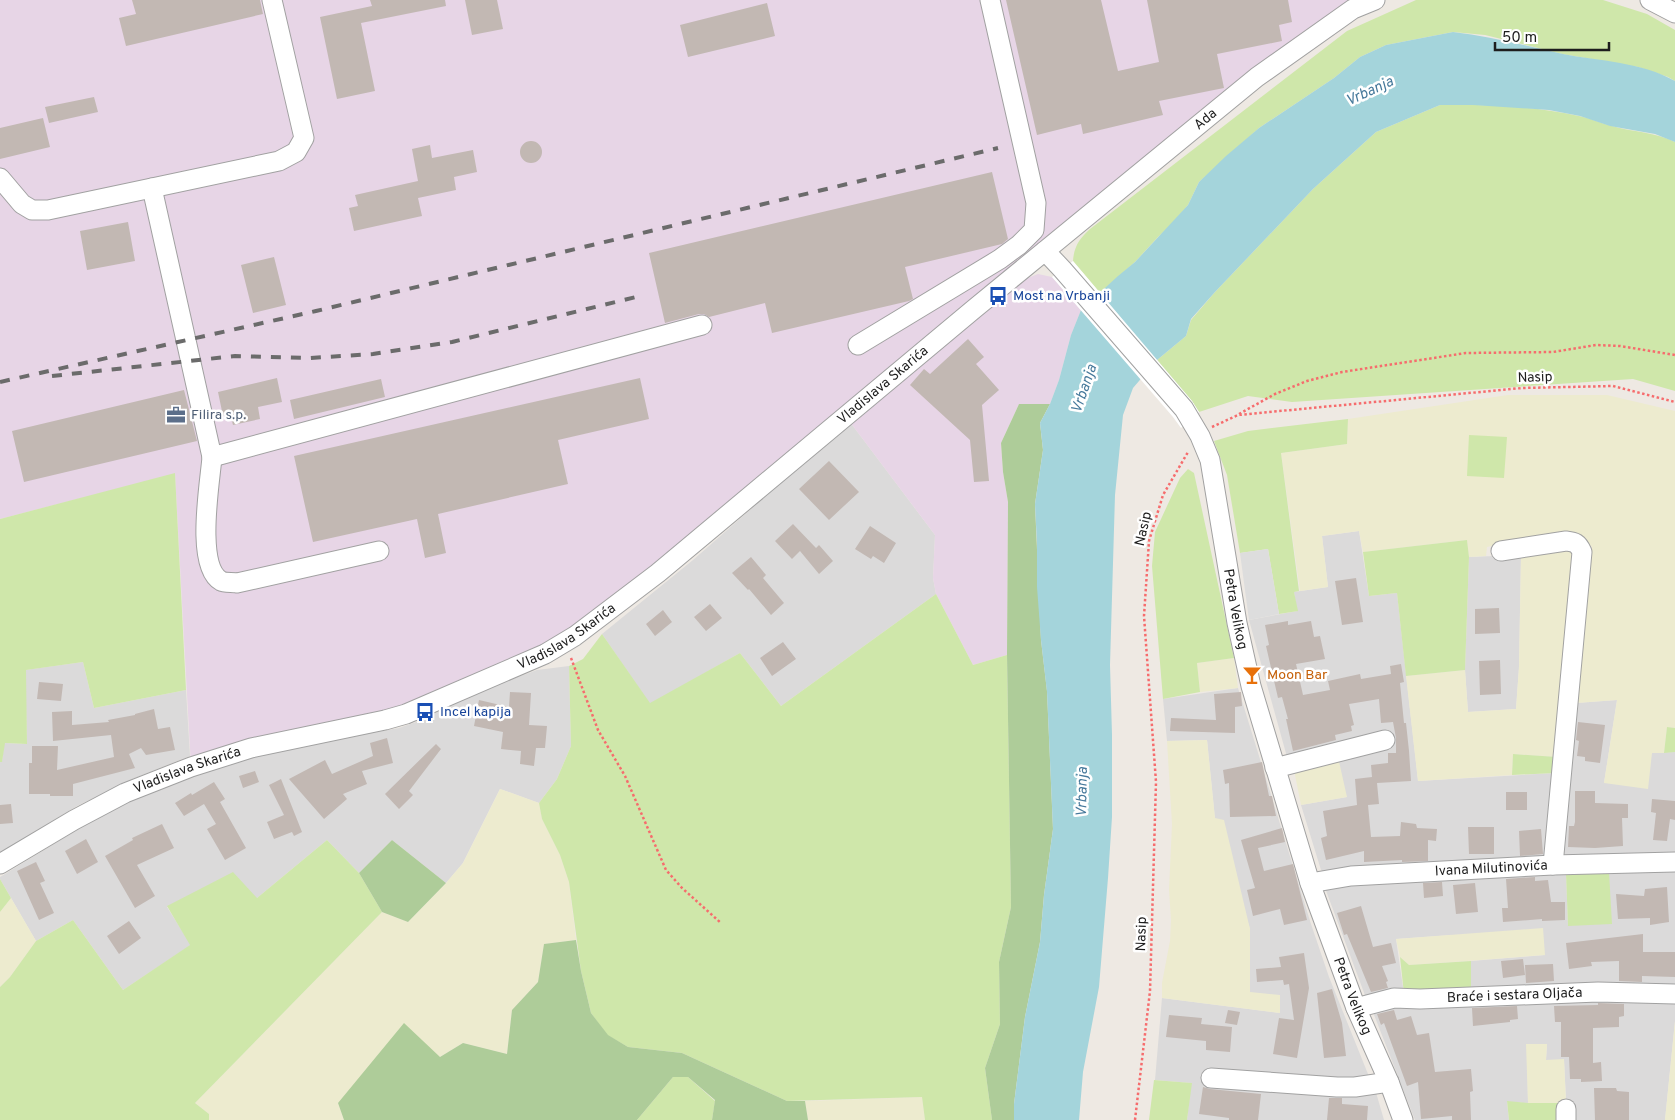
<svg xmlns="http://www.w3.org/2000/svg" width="1675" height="1120" font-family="Overpass,sans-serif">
  <rect width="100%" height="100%" fill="#eee9e3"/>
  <!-- residential -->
  <path fill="#dbdada" d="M850 422 935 535 933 578 936 594 781 706 740 653 650 704 602 634 693 560Z
    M1359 531 1369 596 1397 593 1418 781 1555 773 1546 858 1323 872 1321 870 1301 805 1347 797 1287 757 1249 620 1297 611 1294 592 1328 587 1322 536Z
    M1521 555 1519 667 1516 709 1468 712 1465 670 1469 557Z
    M83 662 94 708 186 690 190 756 135 778 77 806 0 853V762L2 761 4 743 27 744 25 670Z
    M569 666 571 746 557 779 539 803 500 789 463 863 446 883 392 840 359 873 327 840 257 898 167 907 191 945 123 990 73 920 36 941 0 879V877L119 804 150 791 225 765 267 752 399 728 416 722 491 687 537 670Z
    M1238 688 1311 924 1329 977 1370 1079 1375 1089 1384 1120H1187L1191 1083 1155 1080 1162 998 1280 1013 1250 993V929L1215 819 1207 740 1167 741 1163 699Z
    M1617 700 1604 783 1652 753 1675 752V858L1561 857 1576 703Z
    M1675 871V992L1471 991V961L1545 955 1452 935 1396 939 1404 994 1366 998 1325 888 1415 877 1566 874 1568 926 1609 872Z
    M1675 1000V1021L1665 1120H1567L1564 1060H1546L1547 1044H1527L1528 1103 1507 1102 1509 1120H1415L1371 1007 1397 1002Z"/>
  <!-- industrial -->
  <path fill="#e7d5e6" d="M0 0H1375L1353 9 575 636 470 686 191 767 175 474 0 519Z
    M1038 274 1052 277 1081 310 1071 335 1059 380 1050 404H1019L1001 443 1003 472 1008 502 1007 655 973 665 936 594 933 578 935 535 850 422 1025 279Z"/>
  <!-- farmland -->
  <path fill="#edebcf" d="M1508 395H1607L1675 411V728L1667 727 1664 753H1652L1648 789 1604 783 1617 700 1576 703 1592 547 1583 539 1508 542 1487 547 1486 556 1469 557 1467 540 1363 552 1359 531 1322 536 1328 587 1300 591 1281 453 1347 444 1348 419Z
    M1570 547 1575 553 1557 757 1513 754 1512 775 1418 781 1406 676 1465 670 1468 712 1516 709 1519 667 1521 555Z
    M1234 658 1238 688 1200 692 1197 663Z
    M1207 740 1215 818 1224 820 1250 929V992L1280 995V1013L1162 998V983L1170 941 1171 920 1169 890 1172 824 1167 741Z
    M1338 757 1347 797 1301 805 1294 770Z
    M500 789 539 803 542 819 560 855 569 882 576 940 544 944 538 982 512 1010 507 1054 463 1043 440 1057 338 1103 344 1120H209V1114L195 1103 382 912 408 922 446 883 463 863Z
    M11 898 36 941 10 977 0 987V912Z
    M1543 928 1545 955 1454 962 1409 965 1400 957 1396 939Z
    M1675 1021V1120H1665Z
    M1526 1044H1547L1546 1060 1564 1059 1566 1103H1528Z
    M922 1097 925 1120H808L805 1101Z"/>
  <!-- grass -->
  <path fill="#cfe7aa" d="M1416 0H1603L1647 14 1675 30V81L1668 77 1638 67 1562 54 1485 35 1453 32 1386 45 1360 57 1334 78 1259 128 1199 182 1188 205 1171 225 1158 237 1135 262 1100 293 1073 261C1074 246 1080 238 1090 229L1347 31Z
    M1440 105C1486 104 1533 106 1579 116 1590 118 1600 123 1612 126 1632 132 1656 132 1675 142V391L1633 379 1292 402 1248 396 1199 412 1192 401 1157 360 1186 336 1191 320 1215 292 1313 189 1376 132Z
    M1348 419 1347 444 1281 453 1299 591 1294 592 1298 611 1279 614 1268 549 1240 553 1227 475 1214 441 1248 431Z
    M1469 435 1507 437 1504 478 1467 476Z
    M1188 469 1194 473 1234 658 1197 663 1200 692 1163 699 1152 566 1155 532 1180 478Z
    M175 473 186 690 94 708 83 662 26 670 27 744 5 743 2 762H0V519Z
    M1467 540 1469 557 1465 670 1406 676 1397 593 1369 596 1363 552Z
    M936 594 973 665 1007 655 1011 907 999 962 1000 1024 985 1068 992 1120H925L922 1097 787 1101 682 1053 628 1047 607 1035 591 1013 581 971 569 882 560 855 542 819 539 803 557 779 571 746 569 666 583 659 602 634 650 703 740 653 781 706Z
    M1667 727 1675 728V752L1664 753Z
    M1513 754 1557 757 1555 773 1512 775Z
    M327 840 359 873 382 912 195 1103 209 1114V1120H0V987L10 977 36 941 73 920 123 990 190 945 167 906 233 872 257 898Z
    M1609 872 1612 924 1568 926 1566 874Z
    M0 879 11 898 0 912Z
    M1400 957 1409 965 1471 961V991L1404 994Z
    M673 1077H688L715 1101 712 1120H637Z
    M1154 1080 1192 1083 1187 1120H1149Z
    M1507 1101 1528 1103H1561V1120H1509Z"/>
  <!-- forest -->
  <path fill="#aecc99" d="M1019 404H1050L1040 423 1043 450 1035 504 1041 640 1047 691 1053 829 1044 895 1040 942 1025 1017 1014 1104V1120H992L985 1068 1000 1024 999 962 1011 907 1007 655 1008 502 1003 472 1001 443Z
    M392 840 446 883 408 922 382 912 359 873Z
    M576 940 581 971 591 1013 608 1035 628 1047 682 1053 787 1101H805L808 1120H712L715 1100 688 1077H673L637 1120H344L338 1103 404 1023 440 1057 463 1043 507 1054 512 1010 538 982 544 944Z"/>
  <!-- parking -->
  <path fill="#ddd" d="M1268 549 1279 614 1249 620 1240 553Z"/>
  <!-- water -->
  <path fill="#a4d4db" d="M1453 32C1490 36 1526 46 1563 54 1599 61 1642 62 1675 81V142L1655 134 1610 126 1580 116 1549 110 1473 105H1440L1376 132 1313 189 1215 292 1191 319 1186 336 1157 360 1133 388 1123 415 1115 495 1110 665 1112 735V817L1108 878 1099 987 1083 1072 1079 1120H1014V1104L1025 1017 1040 942 1044 895 1053 829 1047 692 1041 640 1037 587V544L1035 504 1043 450 1040 423 1050 404 1059 380 1071 335 1081 310 1118 276 1135 262 1188 205 1199 182 1226 156 1259 128 1334 78 1360 57 1386 45Z"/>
  <!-- pier -->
  <path fill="#fff" d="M1073 261 1192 401 1199 412 1181 428 1173 417 1052 277Z"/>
  <!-- building -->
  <path fill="#c2b8b3" d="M132 0H260L263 14 126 46 119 18 136 14Z
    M370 0H445L446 6 361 23 375 91 337 99 320 17 372 6Z
    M465 0H497L503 29 472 35Z
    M1006 0H1101L1118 71 1159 62 1147 0H1288L1292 22 1279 25 1282 41 1217 54 1224 88 1159 101 1163 115 1083 134 1081 124 1037 135Z
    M767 3 775 36 688 57 680 25Z
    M94 97 98 112 49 123 45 107Z
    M43 118 50 147 0 159V128Z
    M520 152a11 11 0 1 1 22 0a11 11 0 1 1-22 0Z
    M430 145 432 158 473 150 477 172 454 177 456 190 418 198 422 216 354 231 349 208 358 206 355 195 418 181 412 149Z
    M992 172 1008 239 1002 244 905 267 913 299 909 301 772 333 765 303 709 317 704 314H699L665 323 649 253Z
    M128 222 135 261 87 270 80 231Z
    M274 257 286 305 253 313 241 265Z
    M968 339 984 357 976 364 999 390 982 405 989 481 974 482 970 440 910 385 924 369 930 374Z
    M277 378 282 402 258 407 260 419 233 425 230 414 223 416 218 392Z
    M640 378 649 419 558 440 568 484 438 514 446 553 425 558 417 519 313 542 294 456Z
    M381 379 385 397 294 419 290 400Z
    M184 390 197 441 24 482 12 431Z
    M829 461 859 492 829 520 799 489Z
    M793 524 816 548 819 545 833 561 819 574 800 551 792 559 775 541Z
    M870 526 896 543 884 563 873 556 871 559 855 549Z
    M751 557 766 575 763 578 784 603 771 615 749 589 748 590 732 573Z
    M1356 578 1363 622 1342 625 1335 581Z
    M710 604 722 618 706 631 694 617Z
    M1499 608 1500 633 1475 634V609Z
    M663 610 672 622 655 636 646 624Z
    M1288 621V625L1311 621 1314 637 1320 636 1325 659 1296 664 1303 695 1330 690 1328 681 1360 674 1361 679 1391 674 1390 666 1401 664 1404 682 1400 683 1404 723H1406L1409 751 1411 781 1377 783 1379 804 1368 805 1371 837 1400 836 1401 822 1416 824 1417 828 1437 829 1436 841 1428 840V861L1402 862V860L1364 862V851L1326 860 1321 838 1327 836 1323 811 1357 805 1355 779 1372 777 1371 765 1388 763V753H1396V738L1393 722 1381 723 1379 699 1349 704 1354 725 1351 726 1352 731 1335 735 1336 740 1293 751 1286 719H1288L1282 697 1278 698 1266 646 1269 645 1265 625Z
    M783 642 796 659 772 676 760 658Z
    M1500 660 1501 694 1480 695 1479 661Z
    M39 682 63 684 61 701 37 699Z
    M510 692 531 693 529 725 547 726 545 748H536L534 766 520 764 521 751 501 749 503 732 474 726 479 700 509 707Z
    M1241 692 1242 706 1235 707V733L1170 731 1171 718 1216 720 1214 694Z
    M154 709 158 729 170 727 175 750 146 755 141 748 129 754 135 768 73 784V796H50V794H29V763H32V746H58L57 770 114 757 111 735 53 741 52 712 72 711V725L109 722 108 720 135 715V714Z
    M1578 722 1605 725 1600 763 1585 761V757L1577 756 1579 741 1576 740Z
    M387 738 393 763 362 771 367 784 343 794 347 799 324 819 289 779 325 760 332 774 373 756 370 743Z
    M436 744 441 749 409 791 413 795 399 809 385 794Z
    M1262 762 1269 796H1272L1276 816 1230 817 1229 783 1225 784 1223 770Z
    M255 771 259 782 243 788 239 776Z
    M281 779 302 832 294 836 292 832 274 839 267 822 284 815 269 785Z
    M214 782 225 799 220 802 246 848 225 860 207 829 216 824 204 804 184 816 175 803 191 793 192 795Z
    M1575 791H1595V803L1628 804V818H1622L1623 846 1595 848 1568 847 1569 826H1574L1575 822Z
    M1506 792H1527V810H1506Z
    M1652 799 1675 801V820L1670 819 1667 841 1653 840 1656 813 1651 812Z
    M11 804 13 823 0 824V805Z
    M162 824 174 848 137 865 155 896 135 908 105 856 133 840 132 838Z
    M1468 827H1494V854H1469Z
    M1282 828 1285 842 1258 848 1264 871 1293 864 1307 920 1284 925 1280 909 1253 916 1247 890 1255 888 1241 840Z
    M1541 829 1543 854 1520 856 1519 831Z
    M86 839 98 862 77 874 65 851Z
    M36 862 45 881 40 883 54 913 39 920 17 871Z
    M1535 877V881L1548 880 1551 902H1565V920L1542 921V919L1503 922 1502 908H1508L1506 879Z
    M1442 882 1443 896 1424 898 1423 883Z
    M1475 883 1478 912 1456 914 1453 885Z
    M1667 887 1669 922 1650 925V918L1618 919 1616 894 1644 896 1645 889Z
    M1361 906 1373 947 1391 943 1396 963 1382 966 1388 981 1386 982 1388 988 1371 992 1347 934 1344 935 1337 913Z
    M129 921 141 938 119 954 107 936Z
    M1643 934V952H1675V977L1642 976V982L1619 981V961L1591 962 1592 966 1569 969 1566 943Z
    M1304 953 1309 988 1297 1058 1273 1054 1279 1018 1294 1020 1289 984 1284 985 1283 980 1257 982 1256 969 1281 967 1279 957Z
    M1523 959 1525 975 1503 978 1501 961Z
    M1553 964 1554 981 1526 983 1525 965Z
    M1332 989 1342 1023 1346 1056 1324 1058 1317 993Z
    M1598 1003 1624 1004V1016L1619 1017V1027L1593 1028V1063L1601 1062 1602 1081 1581 1082V1079H1570L1569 1057H1561V1022H1555L1554 1006 1598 1005Z
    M1517 1006 1518 1019 1510 1020V1022L1473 1026 1472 1008Z
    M1228 1010 1240 1012 1237 1025 1225 1023Z
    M1394 1010 1397 1020 1411 1016 1417 1035 1429 1033 1435 1072 1471 1069 1473 1091 1470 1092 1471 1120H1452V1116L1421 1119 1418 1082 1407 1086 1384 1023 1381 1025 1377 1014Z
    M1169 1015 1202 1018 1201 1024 1232 1027 1230 1052 1206 1050V1041L1166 1037Z
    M1203 1087 1210 1089 1261 1094 1258 1120H1229V1118L1199 1114Z
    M1594 1088H1616L1617 1091 1629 1092V1120H1595Z
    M1329 1098H1342V1104L1368 1106 1367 1120H1327Z"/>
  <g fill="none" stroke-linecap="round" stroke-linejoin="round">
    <!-- minor casing -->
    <g stroke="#a1a1a1" stroke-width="21">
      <g id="minor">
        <path d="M1650 0 1675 13"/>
        <path d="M0 178 22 204 32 210H48L279 161 296 152 304 138 272 0"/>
        <path d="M152 188 212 457 702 325"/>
        <path id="s1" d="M1045 251 1062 269 1184 409 1200 436 1210 460 1237 623 1251 686 1310 883 1356 1008 1389 1082 1403 1120"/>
        <path d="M858 345 1000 259 1019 245 1034 230 1036 203 990 0"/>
        <path d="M212 457C210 483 195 566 221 581 225 583 233 582 237 583L379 551"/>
        <path d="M1501 551 1566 541C1575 542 1578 543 1582 552L1553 865"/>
        <path d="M1275 768 1385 740"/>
        <path id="s2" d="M0 864 74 820 125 793 191 767 251 748 385 720 406 714 545 654 575 636 658 573 974 309 1257 77 1353 9 1375 0"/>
        <path id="s3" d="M1310 883 1351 876 1553 865 1675 862"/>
        <path id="s4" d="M1356 1008 1394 998 1420 999 1598 992 1675 994"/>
        <path d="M1211 1078 1337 1087H1355L1389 1082"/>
        <path d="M1566 1109V1120"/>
      </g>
    </g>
    <!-- path -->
    <path stroke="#f66c6d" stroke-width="2.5" stroke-dasharray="2.5 2.5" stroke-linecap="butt" d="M1239 414 1275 394 1307 381 1342 372 1466 353 1553 352 1596 345 1620 346 1675 355
      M1212 427 1238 415 1522 388 1613 386 1675 402
      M571 658 598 730 625 776 666 870 682 888 721 923
      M1135 1120 1150 991 1156 782 1144 616 1149 541 1163 495 1188 452"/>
    <!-- minor -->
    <use href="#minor" stroke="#fff" stroke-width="19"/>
    <!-- rail -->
    <path stroke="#6b6b6b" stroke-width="4" stroke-dasharray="10 10" stroke-linecap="butt" d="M52 376 235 356 310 358 373 354 452 342 644 295
      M0 382 316 311 998 148"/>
  </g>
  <!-- icons -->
  <defs>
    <g id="bus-bare" transform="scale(1.5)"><path d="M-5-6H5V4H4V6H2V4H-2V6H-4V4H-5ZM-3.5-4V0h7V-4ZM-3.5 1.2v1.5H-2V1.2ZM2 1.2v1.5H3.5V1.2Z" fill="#1a4fb4" stroke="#fff" stroke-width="2.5" paint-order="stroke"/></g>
    <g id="office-bare" transform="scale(1.5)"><path d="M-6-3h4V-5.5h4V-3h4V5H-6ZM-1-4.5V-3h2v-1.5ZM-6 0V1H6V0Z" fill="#5c6f8a" stroke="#fff" stroke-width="2.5" paint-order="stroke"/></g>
    <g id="bar-bare" transform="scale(1.5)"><path d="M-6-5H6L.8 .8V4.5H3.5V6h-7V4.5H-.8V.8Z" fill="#e8710a" stroke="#fff" stroke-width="2.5" paint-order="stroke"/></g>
  </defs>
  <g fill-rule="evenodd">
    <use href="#bus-bare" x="998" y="296"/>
    <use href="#office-bare" x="176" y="415"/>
    <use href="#bar-bare" x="1252" y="675"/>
    <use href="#bus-bare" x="425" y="712"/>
  </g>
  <g text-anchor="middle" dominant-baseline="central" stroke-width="5" stroke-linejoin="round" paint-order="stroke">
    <!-- street labels -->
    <g font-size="14" fill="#1d1d1d" stroke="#fff">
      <text stroke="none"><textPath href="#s2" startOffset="1438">Ada</textPath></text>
      <text transform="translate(1535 378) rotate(-2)">Nasip</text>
      <text stroke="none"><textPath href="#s2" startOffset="1020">Vladislava Skarića</textPath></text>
      <text transform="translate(1144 529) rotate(-77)">Nasip</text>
      <text stroke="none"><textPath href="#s1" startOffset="419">Petra Velikog</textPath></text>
      <text stroke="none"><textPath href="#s2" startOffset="615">Vladislava Skarića</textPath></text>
      <text stroke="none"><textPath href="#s2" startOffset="210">Vladislava Skarića</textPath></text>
      <text stroke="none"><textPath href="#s3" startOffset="182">Ivana Milutinovića</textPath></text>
      <text transform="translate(1142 934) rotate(-88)">Nasip</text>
      <text stroke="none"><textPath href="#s4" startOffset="160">Braće i sestara Oljača</textPath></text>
      <text stroke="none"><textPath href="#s1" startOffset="824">Petra Velikog</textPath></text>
    </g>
    <!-- transit labels -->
    <g font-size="14" fill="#164399" stroke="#fff" text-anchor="start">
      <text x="1013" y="296">Most na Vrbanji</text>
      <text x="440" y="712">Incel kapija</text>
    </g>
    <!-- service labels -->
    <g font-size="14" fill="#4e5e75" stroke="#fff" text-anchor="start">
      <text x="191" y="415">Filira s.p.</text>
    </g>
    <!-- food labels -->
    <g font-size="14" fill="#c56008" stroke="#fff" text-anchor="start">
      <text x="1267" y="675">Moon Bar</text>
    </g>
    <!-- water labels -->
    <g font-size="15" font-style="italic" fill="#46799b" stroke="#fff">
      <text transform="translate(1370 92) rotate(-25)">Vrbanja</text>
      <text transform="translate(1085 389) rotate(-71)">Vrbanja</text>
      <text transform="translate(1083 792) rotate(-89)">Vrbanja</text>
    </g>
  </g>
  <!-- scale -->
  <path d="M1495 42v8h114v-8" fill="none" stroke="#1d1d1d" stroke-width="2.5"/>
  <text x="1502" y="42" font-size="15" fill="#1d1d1d" stroke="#ffffff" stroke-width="4" paint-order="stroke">50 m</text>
</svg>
